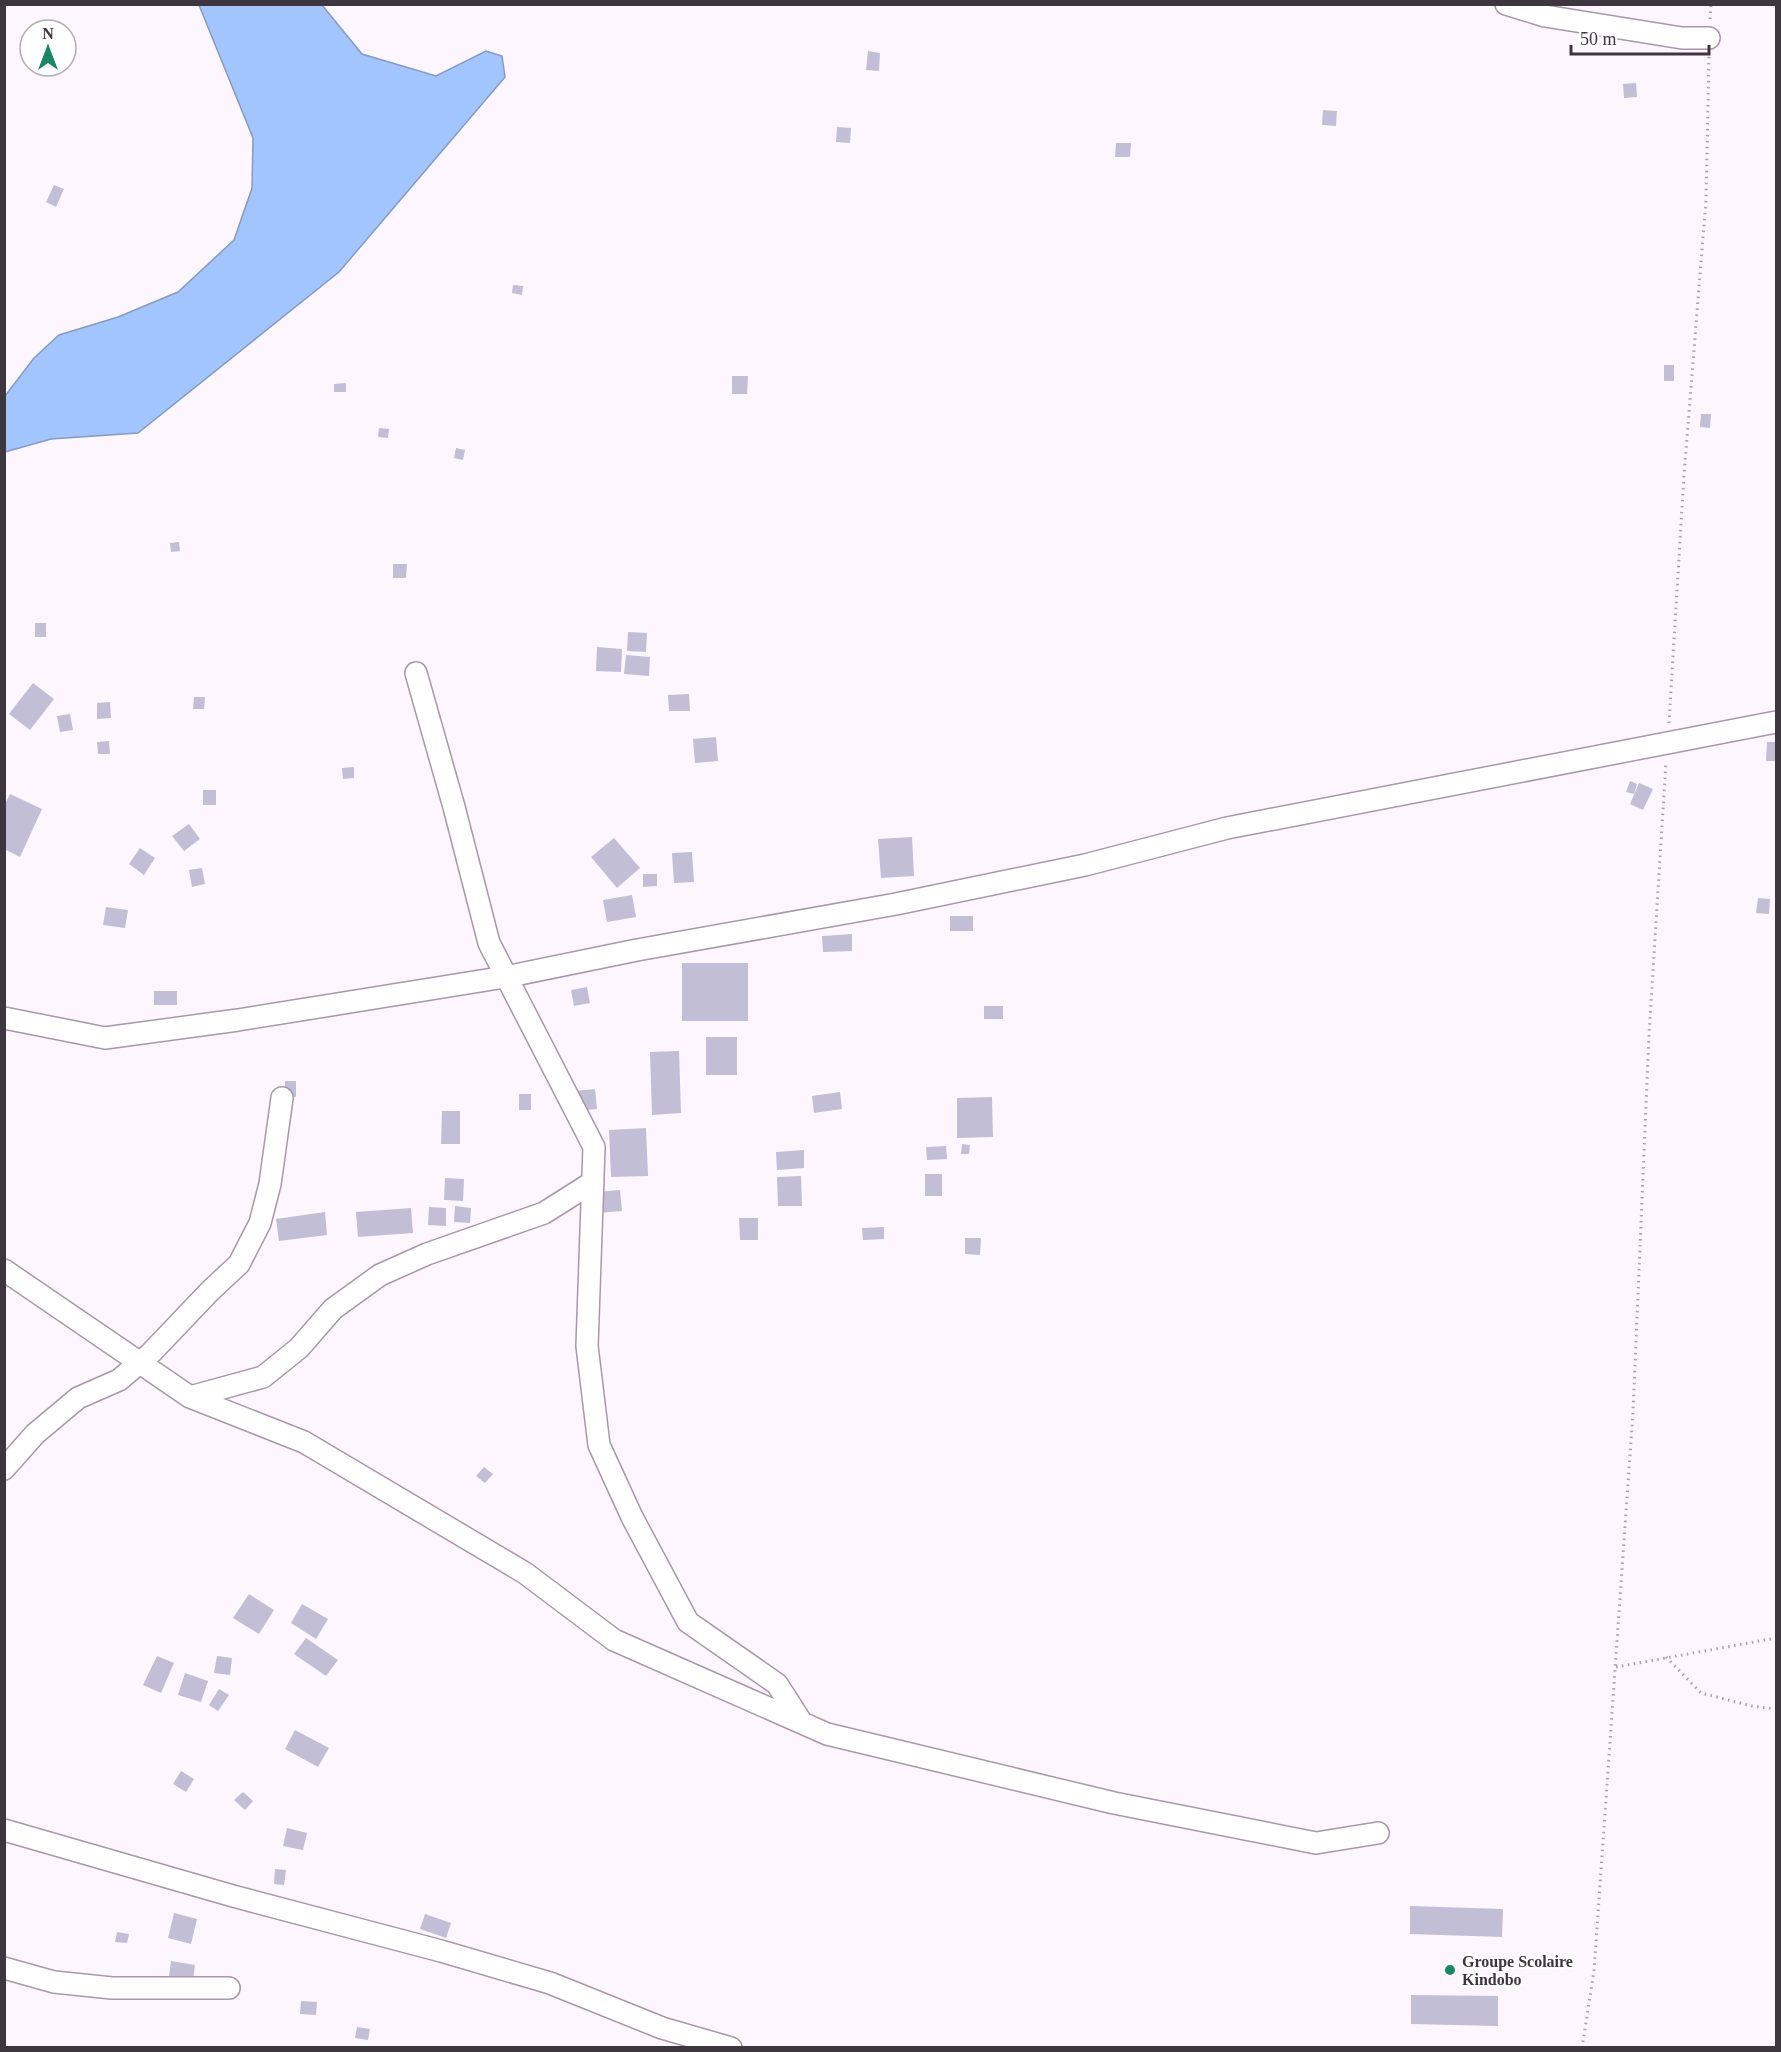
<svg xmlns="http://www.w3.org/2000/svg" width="1781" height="2052" font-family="'Times New Roman',serif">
  <rect width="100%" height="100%" fill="#fdf6fe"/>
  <!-- water -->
  <path fill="#a3c5fd" stroke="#859ac4" stroke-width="1.5" d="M199 5H322L362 54 436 76 486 51 502 56 505 77 339 272 138 433 51 439 5 452V396L34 358 59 335 118 317 178 292 234 240 252 188 253 138Z"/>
  <!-- building -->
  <path fill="#c1bed6" d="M868 51 880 53 879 71 866 70Z
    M1636 83 1637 97 1624 98 1623 84Z
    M1323 110 1337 111 1336 126 1322 125Z
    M837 127 851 128 850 143 836 142Z
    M1116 143H1131L1130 157H1115Z
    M54 185 64 189 56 207 46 202Z
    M513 285 523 286 522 295 512 293Z
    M1664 365H1674V381H1664Z
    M732 376H748L747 394H732Z
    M346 383V392H334V384Z
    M1701 414H1711L1710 428 1700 427Z
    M379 428 389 429 388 438 378 437Z
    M456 448 465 450 463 460 454 458Z
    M179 542 180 551 171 552 170 543Z
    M393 564H407L406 578H393Z
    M35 623H46V637H35Z
    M628 632 647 633 646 652 627 651Z
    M597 647 622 649 621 672 596 671Z
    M626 655 650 657 649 676 624 674Z
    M33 683 54 699 30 730 9 714Z
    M689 694 690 711H669L668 695Z
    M194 697H205L204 709H193Z
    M110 702 111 718 97 719V703Z
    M70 714 73 730 60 732 57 716Z
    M716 737 718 761 695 763 693 739Z
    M109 741 110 754H98L97 742Z
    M1767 742H1776V761H1766Z
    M354 767V778L343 779 342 768Z
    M1630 781 1637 784 1634 794 1626 792Z
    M1639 783 1653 789 1643 810 1630 804Z
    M203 790H216V805H203Z
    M10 794 42 809 20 857 4 849V806Z
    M189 824 200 839 184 851 172 836Z
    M912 837 914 876 881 878 878 839Z
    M614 838 640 868 617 888 591 857Z
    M140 848 155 858 144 875 129 864Z
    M692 852 694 882 674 883 672 853Z
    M202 868 205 884 192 887 189 870Z
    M643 874H657V886L643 887Z
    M632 895 636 917 607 922 603 900Z
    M1758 898 1770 899 1769 914 1756 913Z
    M106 907 128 910 125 928 103 925Z
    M950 916H973V931H950Z
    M852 934V951L823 952 822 936Z
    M682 963H748V1021H682Z
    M587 987 590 1003 574 1006 571 990Z
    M154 991H177V1005H154Z
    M984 1006H1003V1019H984Z
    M706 1037H737V1075H706Z
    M679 1051 681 1113 652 1115 650 1052Z
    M285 1081H296V1097H285Z
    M595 1089 597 1109 577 1111 575 1091Z
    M840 1092 842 1109 814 1113 812 1096Z
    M519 1094H531V1110H519Z
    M992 1097 993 1137 957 1138V1098Z
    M442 1111H460V1144H441Z
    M646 1128 648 1176 611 1177 609 1130Z
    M962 1144 970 1145 969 1154H961Z
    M946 1146 947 1159 927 1160 926 1147Z
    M804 1150V1168L777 1170 776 1152Z
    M925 1174H942V1196H925Z
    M801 1176 802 1206H778L777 1177Z
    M445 1178 464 1179 463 1201 444 1200Z
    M620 1190 622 1211 598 1213 596 1192Z
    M455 1206 471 1208 470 1223 454 1222Z
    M429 1207 446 1208V1226L428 1225Z
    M411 1208 413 1233 358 1237 356 1212Z
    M325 1212 327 1235 279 1241 276 1219Z
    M739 1218H758V1240H740Z
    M884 1227V1239L863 1240 862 1228Z
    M965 1238H981L980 1255 965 1254Z
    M484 1467 493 1474 485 1483 476 1476Z
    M249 1594 274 1610 259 1634 233 1618Z
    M302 1604 328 1619 316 1639 291 1623Z
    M306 1638 338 1660 326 1676 294 1654Z
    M157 1656 174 1663 161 1693 143 1685Z
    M217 1656 232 1658 230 1675 214 1673Z
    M185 1673 208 1681 201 1702 178 1695Z
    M219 1689 229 1695 218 1711 209 1705Z
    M295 1730 329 1748 318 1767 285 1749Z
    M181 1771 194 1779 186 1792 173 1784Z
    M243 1792 253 1801 245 1810 234 1800Z
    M287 1828 307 1833 303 1850 283 1846Z
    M275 1869 286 1870 284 1885 274 1884Z
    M1410 1906 1503 1909 1502 1937 1410 1934Z
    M174 1913 197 1919 191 1944 168 1938Z
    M425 1914 451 1923 446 1938 420 1929Z
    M117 1932 129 1934 127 1943 115 1942Z
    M171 1961 195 1965 193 1980 169 1976Z
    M1411 1995 1498 1996V2026L1411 2024Z
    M301 2001 317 2002 316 2015 300 2014Z
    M357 2027 370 2029 368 2040 355 2038Z"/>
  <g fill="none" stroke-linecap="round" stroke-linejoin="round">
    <!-- minor casing -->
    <g stroke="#a997aa" stroke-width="24">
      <path id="minor" d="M1506 4 1545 16 1682 38H1709
        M416 673 454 807 489 943 594 1147 587 1346 599 1445 632 1517 688 1622 777 1684 802 1723
        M4 1018 105 1038 238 1020 505 977 637 950 896 904 1085 865 1227 828 1776 722
        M4 1270 190 1397 304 1442 525 1573 614 1640 827 1734 1114 1803 1316 1843 1378 1833
        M190 1397 263 1377 299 1348 333 1309 380 1275 427 1254 544 1213 593 1182
        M4 1469 35 1434 78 1398 119 1380 150 1354 210 1291 239 1264 260 1223 270 1184 282 1098
        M4 1830 233 1896 441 1951 550 1983 662 2028 731 2048
        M4 1968 54 1982 112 1988H229"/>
    </g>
    <!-- path -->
    <path stroke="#a9a1a9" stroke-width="3" stroke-dasharray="1.5 4.5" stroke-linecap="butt" d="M1710 19 1711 4
      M1669 723 1684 475 1706 200 1709 56
      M1666 1657 1701 1693 1752 1706 1776 1709
      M1616 1667 1776 1638
      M1582 2048 1594 1971 1633 1412 1649 1035 1666 762"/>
    <!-- minor -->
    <use href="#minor" stroke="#fff" stroke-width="21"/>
  </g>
  <!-- markers -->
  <circle fill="#198764" stroke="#fff" stroke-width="2" cx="1450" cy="1970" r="6"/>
  <g text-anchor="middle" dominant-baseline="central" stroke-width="4.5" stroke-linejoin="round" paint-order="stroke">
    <!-- poi labels -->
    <g font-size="16" font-weight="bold" fill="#3e363e" stroke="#fff" text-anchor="start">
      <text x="1462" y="1961">Groupe Scolaire<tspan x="1462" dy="18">Kindobo</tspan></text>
    </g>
  </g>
  <!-- border -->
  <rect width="1781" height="2052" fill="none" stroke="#3e363e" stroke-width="12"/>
  <!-- north arrow -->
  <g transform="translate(48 48)"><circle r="28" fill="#ffffff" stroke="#b2afb2" stroke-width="1.5"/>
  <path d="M0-4.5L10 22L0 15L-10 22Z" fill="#198764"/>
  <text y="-9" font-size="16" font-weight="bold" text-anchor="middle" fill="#3e363e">N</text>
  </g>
  <!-- scale -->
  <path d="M1571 45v9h138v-9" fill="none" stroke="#3e363e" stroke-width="3"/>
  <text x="1580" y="45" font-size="18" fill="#3e363e" stroke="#ffffff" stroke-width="4.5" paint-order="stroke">50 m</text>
</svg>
